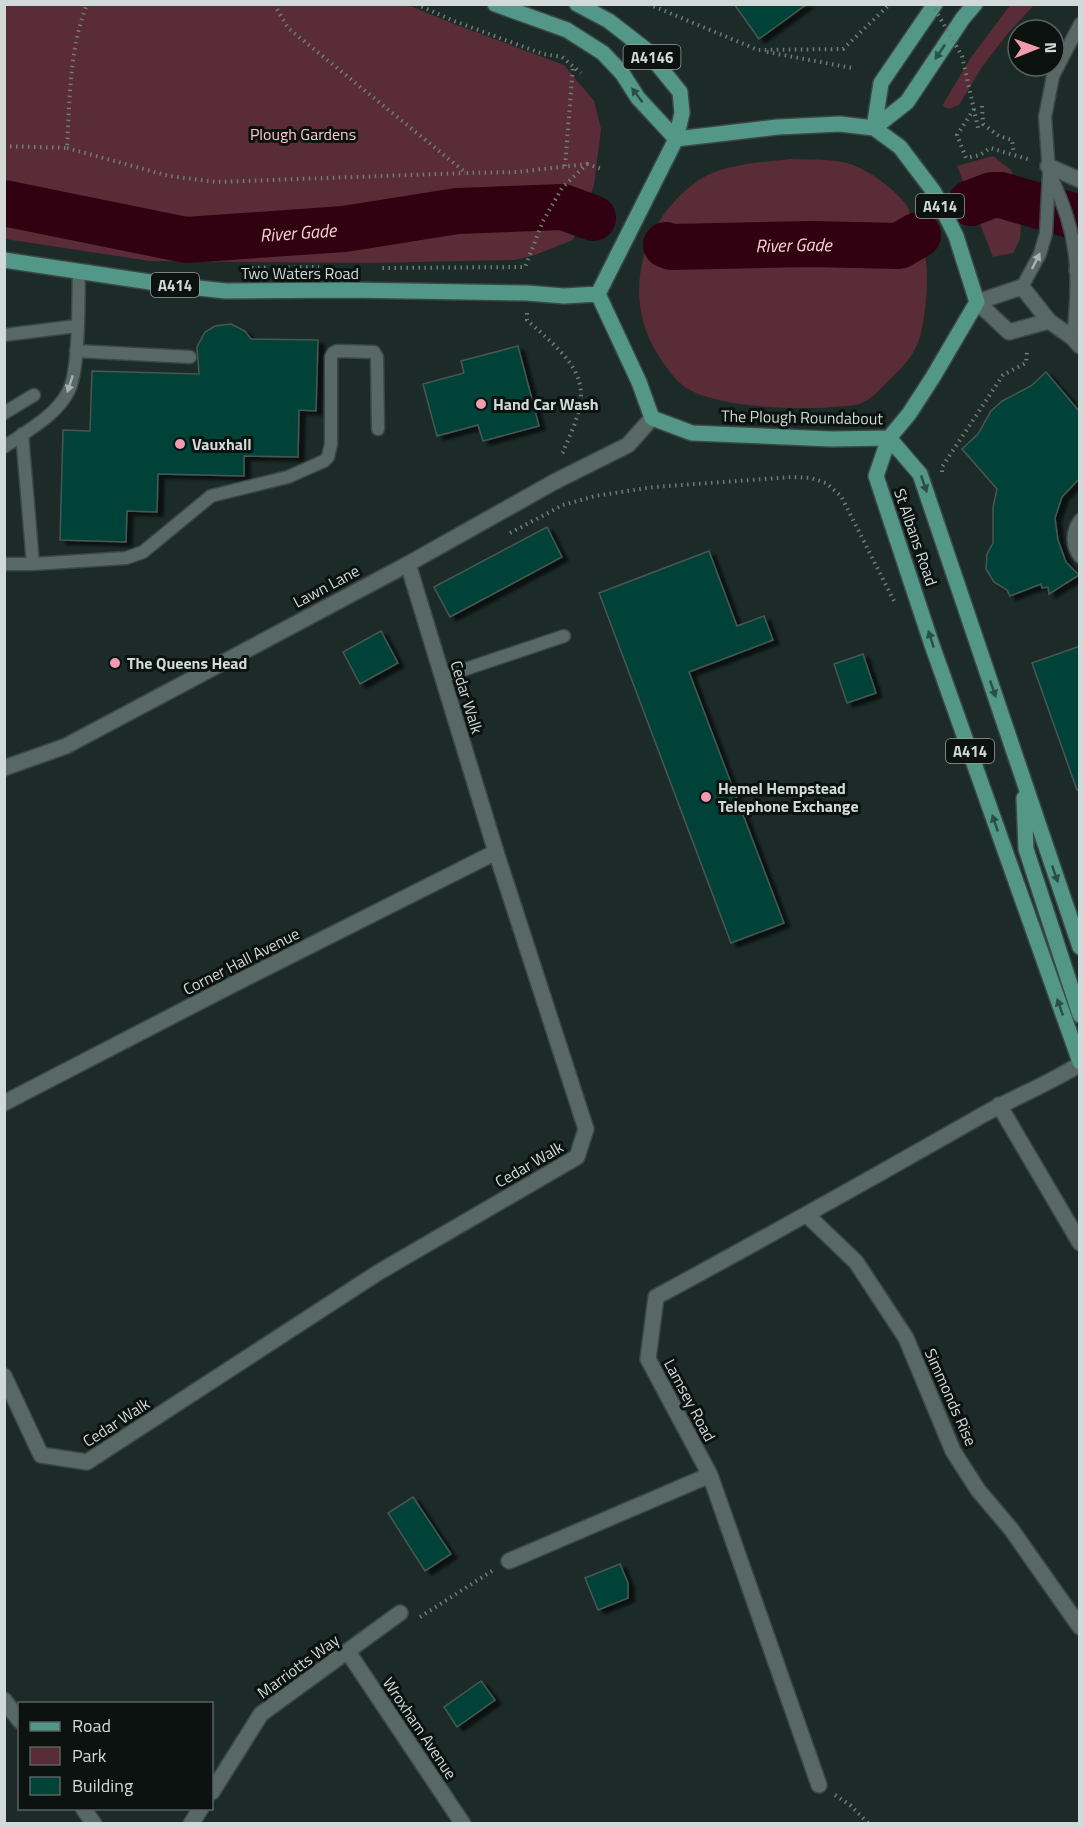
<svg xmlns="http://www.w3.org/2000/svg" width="1084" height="1828" font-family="'Titillium Web',sans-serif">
  <defs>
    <filter id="shadow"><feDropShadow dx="6" dy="4" stdDeviation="1.5" flood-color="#0009"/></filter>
  </defs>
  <rect width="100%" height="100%" fill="#1c2b27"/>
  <!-- green -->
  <path fill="#5a2c37" d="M1011 4 1034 5 1009 32 982 67 959 105 949 109 942 106 970 59Z
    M4 5H408L454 24 564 65 594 101 601 129 594 185 573 240 532 256 514 260 372 263 150 261 5 239Z
    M993 156 1011 170 1022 208 1020 239 1013 253 993 257 957 166Z
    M791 159C813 160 838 158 858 167 875 175 893 189 905 203 913 214 909 219 913 228 918 239 925 251 926 262 929 282 925 330 916 347 910 360 897 373 887 382 879 391 867 404 854 405 814 411 719 410 685 387 675 380 665 366 658 355 620 295 642 219 699 180 723 164 764 162 791 159Z"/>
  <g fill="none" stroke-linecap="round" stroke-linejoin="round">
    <!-- river -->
    <g stroke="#310111" stroke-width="46">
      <path id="s1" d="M4 203 186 240 344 229 457 211 563 207 593 218"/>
      <path d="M971 203 992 195H1001L1080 218"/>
      <path id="s2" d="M666 245 671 247 811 244 899 246 918 235"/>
    </g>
  </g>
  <!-- building -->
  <path fill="#004337" stroke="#485753" stroke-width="1.5" filter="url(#shadow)" d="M734 4H807L759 39Z
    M231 324 245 331 251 339 318 340 316 411 299 410 298 457 244 456V476L158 474 157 512 127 511 126 542 60 540 63 430 90 431 92 371 199 374 197 347 205 332 215 326Z
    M518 346 539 426 483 441 478 425 437 436 423 384 464 373 461 361Z
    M1046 372 1080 412V478L1062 497 1055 518 1058 540 1066 562 1079 575 1049 594 1048 587 1042 588 1041 584 1010 596 1007 590 994 582 986 569 987 554 993 543V507L997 489 962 449 978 434 991 411 1002 401 1031 386Z
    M547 527 562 557 450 617 434 587Z
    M709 551 737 626 764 616 773 640 689 672 784 923 731 943 599 593Z
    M381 631 398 663 360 684 343 652Z
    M1080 646V789L1077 790 1032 663Z
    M863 654 876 693 847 703 834 664Z
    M413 1497 451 1554 425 1571 388 1513Z
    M620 1564 628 1583V1598L598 1610 585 1578Z
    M481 1681 495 1700 457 1727 444 1707Z"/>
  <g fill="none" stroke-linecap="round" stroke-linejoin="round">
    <!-- service casing -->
    <g stroke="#3b4744" stroke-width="15">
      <path id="service" d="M1051 177C1079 234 1080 277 1073 338
        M1022 287 1040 254 1046 233 1049 173 1045 117 1053 76 1080 24
        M4 335 77 326
        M76 351 190 357
        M4 413 34 395
        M22 434 33 564
        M4 447C25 432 56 416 68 392 80 371 78 298 79 271
        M1080 520C1072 531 1071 545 1080 557
        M4 564H33L126 558 143 552 211 496 288 477 324 461 328 457 331 444V357L333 353 337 351 374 352 377 357 378 429
        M442 677 564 636"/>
    </g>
    <!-- pedestrian casing -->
    <g stroke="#3b4744" stroke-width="18">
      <path id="pedestrian" d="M1048 166 1080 180
        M1077 270 1080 273"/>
    </g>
    <!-- minor casing -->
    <g stroke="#3b4744" stroke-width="18">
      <path id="minor" d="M1049 321 1009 332 977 302 1022 287 1049 321 1073 338 1080 346
        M4 1103 228 987 496 852
        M999 1105 1080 1243
        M807 1215 856 1262 906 1338 953 1451 978 1490 1011 1529 1080 1627
        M4 1376 41 1455 87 1462 379 1272 577 1157 586 1129 496 852 408 564
        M509 1561 710 1475
        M348 1652 463 1824
        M4 1700 20 1721
        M819 1785 710 1475 648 1359 656 1297C765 1238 872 1178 979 1117 1012 1098 1047 1085 1080 1064
        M212 1792 261 1714 400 1613
        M83 1808 94 1824
        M191 1824 201 1808"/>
    </g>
    <!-- tertiary casing -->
    <g stroke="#3b4744" stroke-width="18">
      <path id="tertiary" d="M4 768 66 746 408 564 554 482 628 445 652 418"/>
    </g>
    <!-- primary casing -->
    <g stroke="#3b4744" stroke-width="18">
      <path id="primary" d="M495 4 567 30 603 53 622 73 638 98 676 139
        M577 4 609 21 645 49 680 92 682 113 676 139 598 294
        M874 128 907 102 963 18 975 4
        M874 128 881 83 935 4
        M676 139 778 127 840 124 874 128 900 147 934 192 956 236 977 302 933 377 909 414 889 438 876 476 932 645 1080 1062
        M4 260 170 285 226 291 348 290 527 293 564 296 598 294
        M598 294 639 382 652 418 692 433 832 439 889 438
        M889 438 920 474 1080 947
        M1024 798 1026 849 1080 1015"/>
    </g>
    <!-- path -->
    <path stroke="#6f7c79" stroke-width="4" stroke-dasharray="1.5 4.5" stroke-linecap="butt" d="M274 4 288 28 466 173 517 172 587 164 562 188 543 221 525 267 378 268
      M416 4 454 21 543 54 562 57 581 73
      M648 4 758 50 843 49 890 4
      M767 52 852 68
      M982 106 983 124 999 136 1012 140 1014 154
      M974 109 957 135 966 158 980 155 990 148 1031 160
      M4 146 67 148C70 99 69 50 87 4
      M67 148 169 176 216 182 465 173
      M587 164 602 169
      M565 166 573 67
      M246 268 319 267
      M527 313V320C547 339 581 363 581 394 581 413 570 435 563 452L560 455
      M942 472V467L1003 375 1026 363 1027 352
      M510 533 563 505 595 496 654 487 792 477 811 478 826 483 841 496 894 601
      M420 1617 492 1571
      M835 1795 850 1805 869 1824"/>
    <!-- service -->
    <use href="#service" stroke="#586864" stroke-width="12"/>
    <!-- pedestrian -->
    <use href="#pedestrian" stroke="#586864" stroke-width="15"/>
    <!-- minor -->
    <use href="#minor" stroke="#586864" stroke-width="15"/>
    <!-- tertiary -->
    <use href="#tertiary" stroke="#586864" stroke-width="15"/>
    <!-- primary -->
    <use href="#primary" stroke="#529788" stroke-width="15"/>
    <!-- path-bridge -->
    <path stroke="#6f7c79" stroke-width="4" stroke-dasharray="1.5 4.5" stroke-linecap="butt" d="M932 4 962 56 979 132"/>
  </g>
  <!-- one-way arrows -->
  <defs><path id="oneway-solid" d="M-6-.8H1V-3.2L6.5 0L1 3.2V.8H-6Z" transform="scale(1.5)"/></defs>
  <g fill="#2b4e46">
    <use href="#oneway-solid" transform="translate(940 52) rotate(124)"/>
    <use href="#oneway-solid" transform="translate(637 95) rotate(-127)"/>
    <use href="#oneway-solid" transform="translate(924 484) rotate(71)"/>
    <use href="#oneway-solid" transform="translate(931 639) rotate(-108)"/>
    <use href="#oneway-solid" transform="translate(993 689) rotate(71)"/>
    <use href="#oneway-solid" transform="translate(995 823) rotate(-109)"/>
    <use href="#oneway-solid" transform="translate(1055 874) rotate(71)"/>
    <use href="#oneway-solid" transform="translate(1060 1007) rotate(-109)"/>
  </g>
  <g fill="#a7b2af">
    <use href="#oneway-solid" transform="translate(1036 261) rotate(-63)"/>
    <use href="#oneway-solid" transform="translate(70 384) rotate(108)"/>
  </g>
  <!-- markers -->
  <g fill="#f29aae" stroke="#0b1210" stroke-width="2">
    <circle cx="481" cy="404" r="6"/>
    <circle cx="180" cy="444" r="6"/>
    <circle cx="115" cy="663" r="6"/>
    <circle cx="706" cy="797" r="6"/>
  </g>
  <g text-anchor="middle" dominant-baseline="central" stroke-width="6" stroke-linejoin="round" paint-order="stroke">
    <!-- shield labels -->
    <g fill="#0b1210" stroke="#969e9c" stroke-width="1.5">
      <rect x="623.5" y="45" width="57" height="24" rx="4.5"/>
      <rect x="916" y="194" width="48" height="24" rx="4.5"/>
      <rect x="151" y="273" width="48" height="24" rx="4.5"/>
      <rect x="946" y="739" width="48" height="24" rx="4.5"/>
    </g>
    <g font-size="15" font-weight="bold" fill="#d1dad8">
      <text x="652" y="57">A4146</text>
      <text x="940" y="206">A414</text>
      <text x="175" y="285">A414</text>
      <text x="970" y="751">A414</text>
    </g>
    <!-- park labels -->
    <g font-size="16" fill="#fcc4cf" stroke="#0b1210">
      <text x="303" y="134">Plough Gardens</text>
    </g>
    <!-- street labels -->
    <g font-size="16" fill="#d1dad8" stroke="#0b1210">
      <text x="300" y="273">Two Waters Road</text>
      <text transform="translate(802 417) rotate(1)">The Plough Roundabout</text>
      <text transform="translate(916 537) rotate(71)">St Albans Road</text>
      <text transform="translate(326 586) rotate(-28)">Lawn Lane</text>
      <text transform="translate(467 697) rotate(73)">Cedar Walk</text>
      <text transform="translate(241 961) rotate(-27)">Corner Hall Avenue</text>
      <text transform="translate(529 1164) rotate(-30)">Cedar Walk</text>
      <text transform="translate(951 1397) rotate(66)">Simmonds Rise</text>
      <text transform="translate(690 1400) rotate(62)">Lamsey Road</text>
      <text transform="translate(116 1422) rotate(-33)">Cedar Walk</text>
      <text transform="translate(298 1666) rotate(-36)">Marriotts Way</text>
      <text transform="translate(420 1728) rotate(56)">Wroxham Avenue</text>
    </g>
    <!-- poi labels -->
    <g font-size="16" font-weight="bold" fill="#d1dad8" stroke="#0b1210" text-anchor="start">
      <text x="493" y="404">Hand Car Wash</text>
      <text x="192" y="444">Vauxhall</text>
      <text x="127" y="663">The Queens Head</text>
      <text x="718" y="788">Hemel Hempstead<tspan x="718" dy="18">Telephone Exchange</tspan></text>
    </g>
    <!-- water labels -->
    <g font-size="18" font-style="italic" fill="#f8d2d9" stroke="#0b1210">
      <text stroke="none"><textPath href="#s1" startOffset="298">River Gade</textPath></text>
      <text stroke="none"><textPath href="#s2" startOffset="128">River Gade</textPath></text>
    </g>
  </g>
  <!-- border -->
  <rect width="1084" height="1828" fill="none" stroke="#d1dad8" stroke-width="12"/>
  <!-- legend -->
  <rect x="18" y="1702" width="195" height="108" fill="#0b1210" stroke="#5a6260" stroke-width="1.5"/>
  <rect x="30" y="1722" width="30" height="9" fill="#529788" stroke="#5a6260" stroke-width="1.5"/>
  <text x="72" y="1732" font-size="18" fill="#d1dad8">Road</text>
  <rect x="30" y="1747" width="30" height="18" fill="#5a2c37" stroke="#5a6260" stroke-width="1.5"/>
  <text x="72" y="1762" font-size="18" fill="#d1dad8">Park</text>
  <rect x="30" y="1777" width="30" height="18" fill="#004337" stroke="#5a6260" stroke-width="1.5"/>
  <text x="72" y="1792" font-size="18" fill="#d1dad8">Building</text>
  <!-- north arrow -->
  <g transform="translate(1036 48) rotate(89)"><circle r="28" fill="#0b1210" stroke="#5a6260" stroke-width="1.5"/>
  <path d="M0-4.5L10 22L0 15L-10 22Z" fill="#f29aae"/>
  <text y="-9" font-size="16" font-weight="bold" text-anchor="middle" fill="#d1dad8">N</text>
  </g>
</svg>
